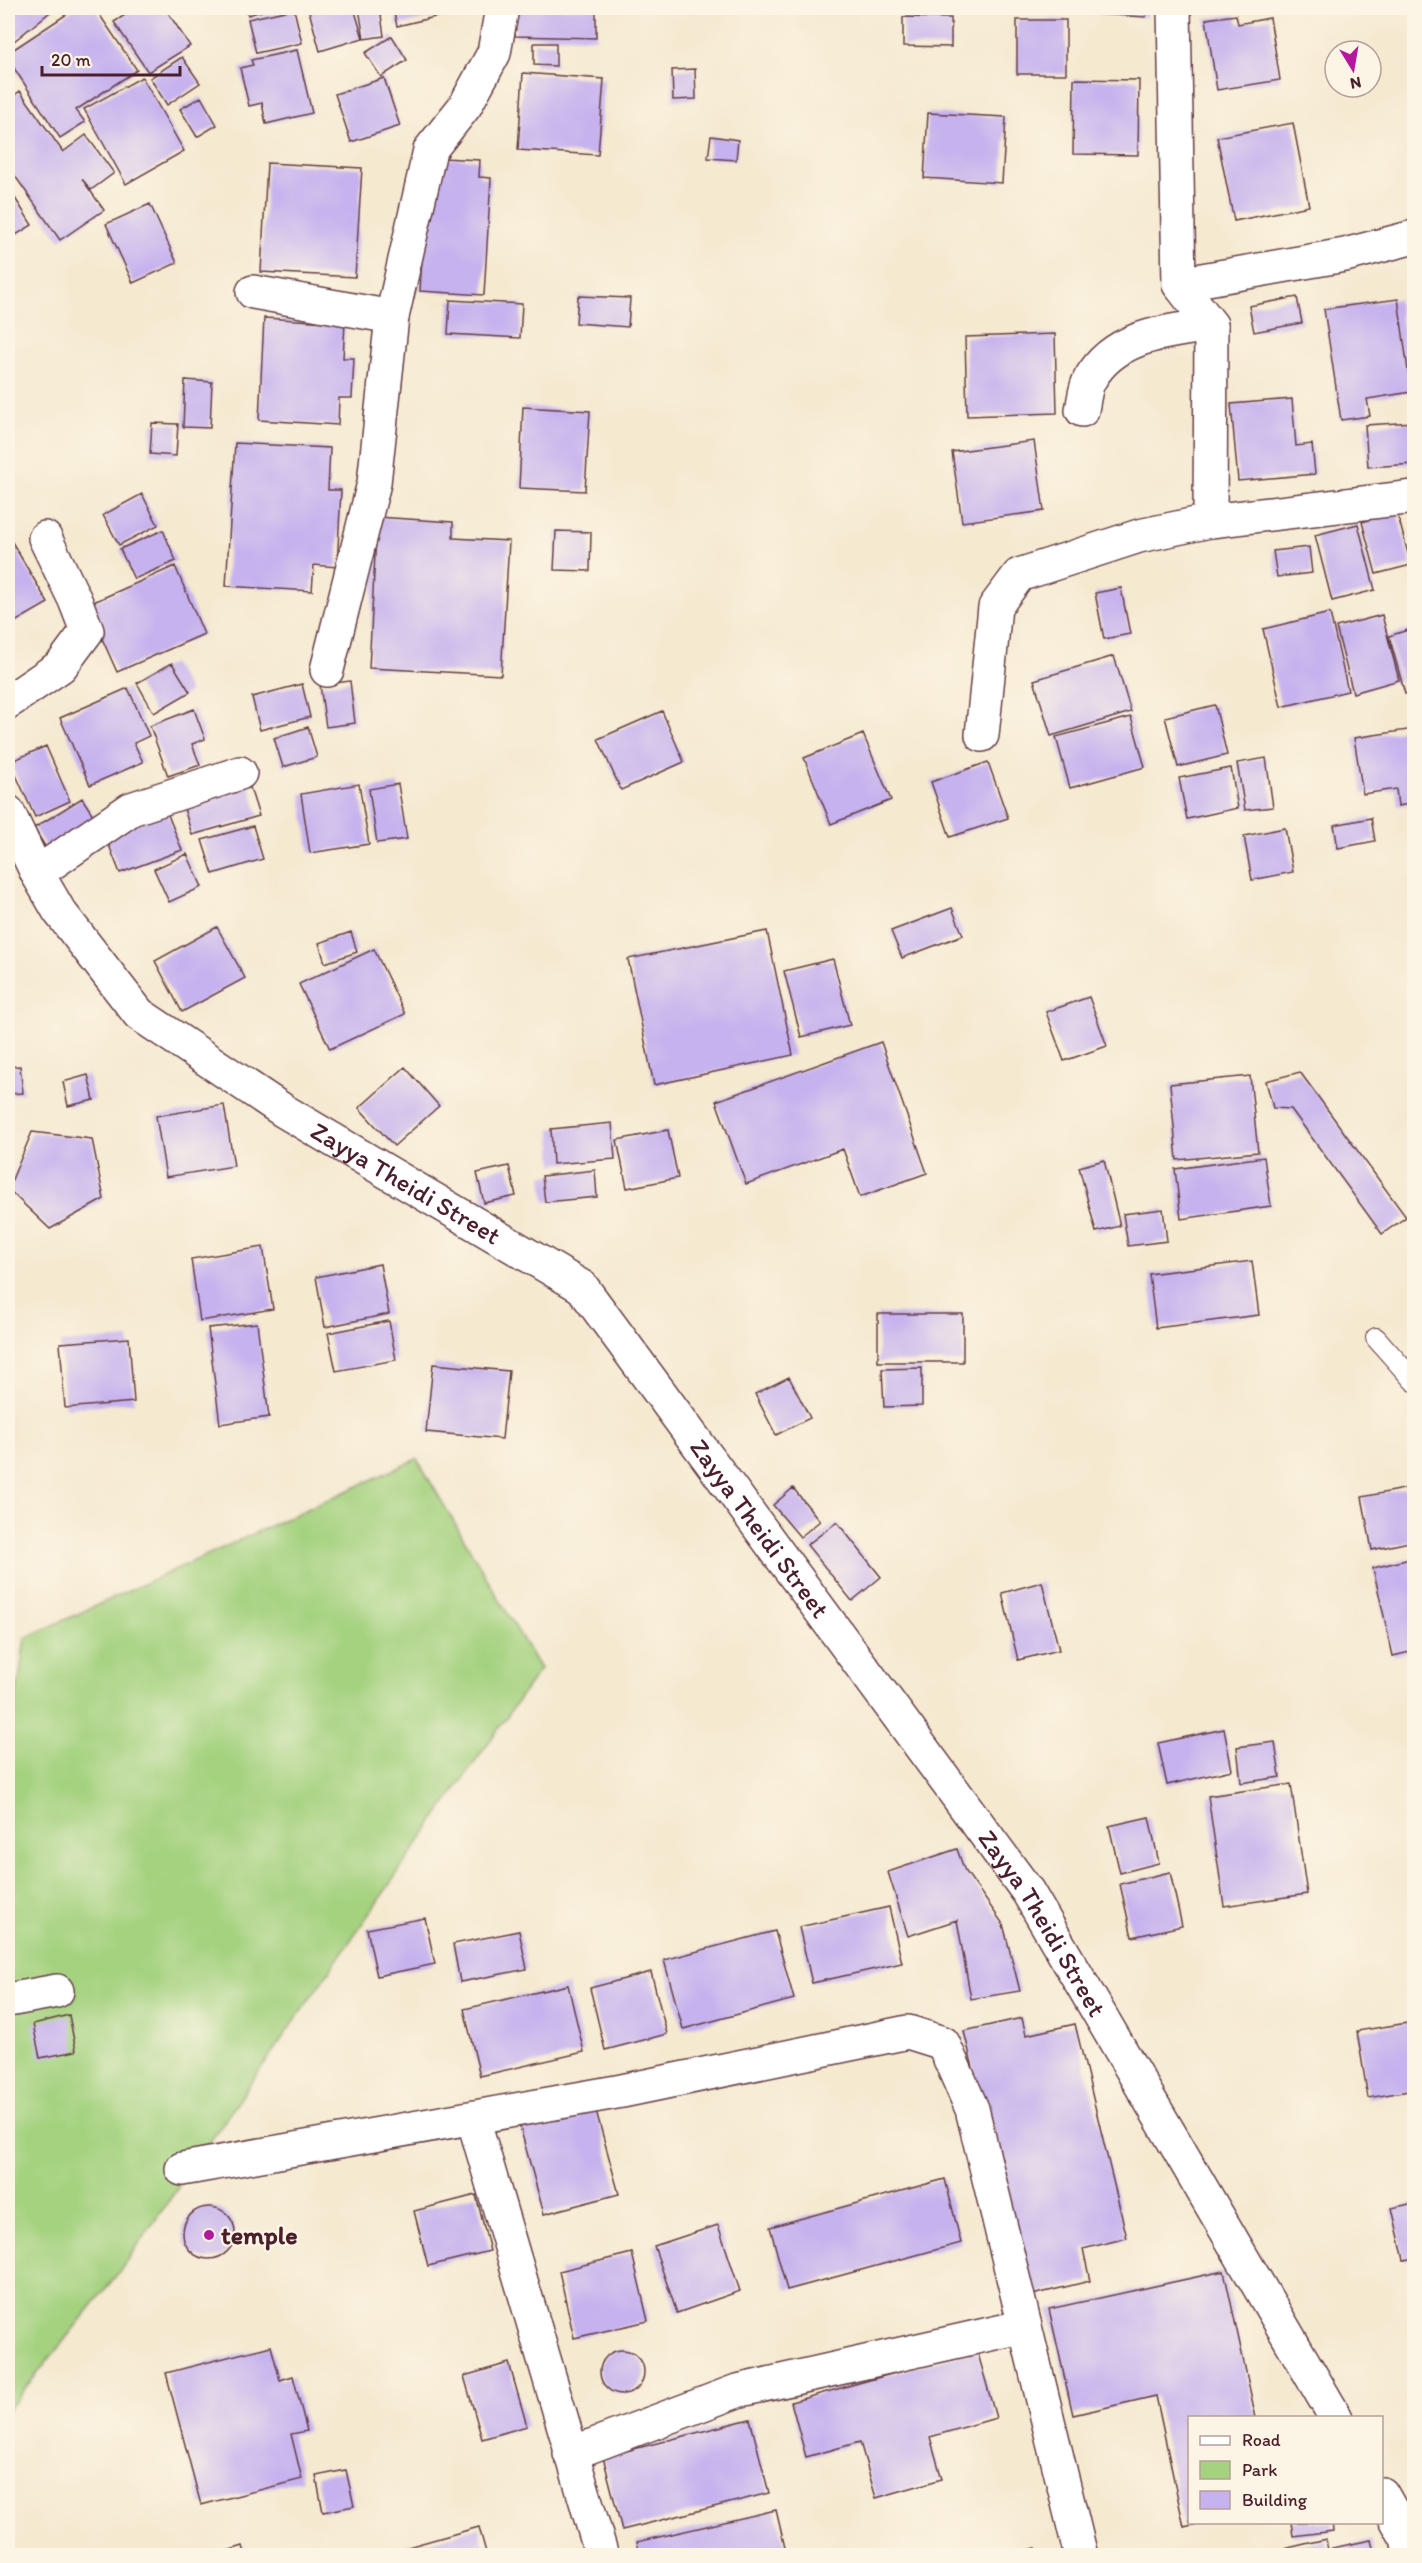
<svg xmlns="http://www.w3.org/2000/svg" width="1422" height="2563" font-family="Itim,sans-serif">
  <rect width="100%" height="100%" fill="#fcf5e5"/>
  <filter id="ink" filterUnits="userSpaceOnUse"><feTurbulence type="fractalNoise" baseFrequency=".0167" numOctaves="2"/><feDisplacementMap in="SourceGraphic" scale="12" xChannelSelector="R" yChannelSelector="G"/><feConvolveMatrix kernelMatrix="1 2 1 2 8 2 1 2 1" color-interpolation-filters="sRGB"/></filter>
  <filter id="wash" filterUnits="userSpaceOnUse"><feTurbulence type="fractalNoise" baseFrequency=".008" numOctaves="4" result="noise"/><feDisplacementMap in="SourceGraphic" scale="24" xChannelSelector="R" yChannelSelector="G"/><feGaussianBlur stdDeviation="1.35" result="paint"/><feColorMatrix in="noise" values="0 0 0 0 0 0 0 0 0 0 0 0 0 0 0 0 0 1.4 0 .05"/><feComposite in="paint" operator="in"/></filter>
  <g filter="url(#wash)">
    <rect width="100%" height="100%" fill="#f5e9d0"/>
    <!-- green -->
    <path fill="#a4d27f" stroke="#777855" stroke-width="1.5" d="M417 1459 540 1669 119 2272 8 2410V1755L25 1638Z"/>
    <g id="blocks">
      <!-- building -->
      <path fill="#c6b2ee" d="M8 8H55L8 46Z
        M76 8H95L137 70 76 110 85 122 60 138 8 59V53Z
        M136 8H165L190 46 148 72 114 22Z
        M246 8H272L248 15Z
        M320 8H354L363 38 320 51 309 11Z
        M359 8H380L384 36 364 39Z
        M393 8H473L397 26Z
        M515 8H596V38L515 36Z
        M1000 8H1051V11H1000Z
        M1098 8H1147L1146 17 1097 14Z
        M294 9 302 43 256 53 248 19Z
        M1236 15 1238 24 1270 18 1280 80 1217 90 1206 19Z
        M903 17 951 18V47L903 46Z
        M1017 20H1066V74H1017Z
        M392 36 407 60 381 77 365 53Z
        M534 43H556V66L534 65Z
        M297 50 312 113 266 124 262 103 249 106 240 68 253 65 251 60Z
        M182 57 200 83 167 105 150 78Z
        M695 69 696 99 673 100 672 70Z
        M523 73 604 79 598 155 518 150Z
        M142 77 184 151 126 184 84 109Z
        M384 78 400 126 351 142 335 94Z
        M1074 79 1139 80 1138 155 1073 154Z
        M20 91 63 152 86 135 114 173 91 190 82 179 104 210 60 240 8 166V100Z
        M201 97 217 125 197 137 180 109Z
        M928 113 1006 117 1002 183 924 178Z
        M1293 123 1309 206 1234 221 1217 137Z
        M711 136 738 140 736 160 708 158Z
        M442 158 480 160 479 177 491 178 484 295 420 291 427 174Z
        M267 163 362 168 355 277 261 272Z
        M8 187 32 225 8 240Z
        M150 204 177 263 133 283 106 224Z
        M578 296 630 298 628 327 576 323Z
        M1297 297 1302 323 1254 332 1249 306Z
        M1398 299 1411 392 1367 399 1370 416 1341 420 1324 309Z
        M450 300 522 304 520 338 448 334Z
        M264 318 345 323 343 358H354L352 398H339L338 425 259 420Z
        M1055 334 1057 413 967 416 965 337Z
        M185 380 212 382 210 428 183 427Z
        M1292 399 1296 446 1312 444 1315 474 1238 481 1231 404Z
        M523 407 590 411 585 491 519 488Z
        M1414 422V464L1368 467 1365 425Z
        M152 423 178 424 176 456 150 454Z
        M1034 441 1044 511 962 522 952 452Z
        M235 443 330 448 328 490H341L337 567 314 565 312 591 226 586Z
        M142 494 158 525 119 545 103 515Z
        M1397 512 1411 565 1376 574 1362 522Z
        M377 517 453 522V538L509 541 501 675 369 668Z
        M1358 524 1375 590 1332 601 1315 535Z
        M163 530 176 561 134 579 120 549Z
        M556 531 591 532 590 571 554 570Z
        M12 542 48 603 8 626V544Z
        M1309 547 1312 573 1277 577 1273 551Z
        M175 566 204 634 117 672 87 605Z
        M1121 588 1130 634 1104 639 1095 593Z
        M1330 613 1348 691 1281 707 1263 629Z
        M1382 615 1399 680 1353 693 1336 627Z
        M1414 628V691L1405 694 1389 636Z
        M1114 656 1131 712 1051 736 1034 680Z
        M172 663 190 692 154 713 137 683Z
        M350 681 355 723 326 727 320 685Z
        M302 684 310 717 260 730 252 697Z
        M128 688 149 736 134 743 143 762 90 785 60 718Z
        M1215 705 1227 755 1178 767 1165 717Z
        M194 709 205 739 192 744 200 765 168 776 150 726Z
        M662 711 684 762 621 790 598 739Z
        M1131 717 1145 767 1070 788 1056 737Z
        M308 727 317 757 283 767 274 738Z
        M1414 729V803L1398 806 1396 789 1363 794 1354 738Z
        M863 734 891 800 831 824 804 758Z
        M46 746 70 801 35 817 10 762Z
        M1266 758 1273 807 1245 810 1237 763Z
        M988 762 1008 818 950 837 931 782Z
        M1231 768 1238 808 1187 819 1179 778Z
        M247 778 259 816 192 835 181 798Z
        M359 784 369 844 310 853 301 794Z
        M398 784 407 839 377 843 369 789Z
        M82 798 98 823 49 853 34 828Z
        M167 812 182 850 120 873 105 835Z
        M1371 818 1375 841 1338 848 1334 825Z
        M253 826 263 859 213 874 202 840Z
        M1285 828 1293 872 1252 880 1244 836Z
        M187 854 202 887 169 902 154 869Z
        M952 908 963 935 902 958 891 931Z
        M217 927 245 978 182 1012 155 961Z
        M767 931 793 1055 654 1085 628 959Z
        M351 932 357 952 325 963 319 943Z
        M374 949 405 1014 330 1049 299 984Z
        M833 959 850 1025 801 1037 784 971Z
        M1089 997 1107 1046 1064 1061 1046 1012Z
        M881 1042 927 1173 860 1197 843 1149 746 1184 716 1101Z
        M20 1066 23 1093 8 1094V1067Z
        M405 1067 439 1106 394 1146 359 1108Z
        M1300 1072 1406 1217 1382 1234 1291 1109 1273 1108 1266 1081Z
        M88 1075 94 1100 68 1106 63 1082Z
        M1250 1076 1258 1152 1177 1160 1170 1084Z
        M224 1105 234 1166 166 1177 156 1116Z
        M612 1123 615 1159 553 1164 551 1129Z
        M668 1130 678 1178 627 1188 617 1140Z
        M32 1132 92 1139 104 1199 50 1229 8 1189Z
        M1264 1157 1271 1206 1181 1219 1175 1169Z
        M1104 1160 1120 1226 1096 1232 1079 1167Z
        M509 1166 516 1196 484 1203 477 1173Z
        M595 1170 597 1197 545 1202 542 1176Z
        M1163 1209 1167 1241 1128 1246 1123 1214Z
        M263 1247 273 1309 200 1321 191 1259Z
        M1252 1261 1259 1315 1156 1328 1149 1274Z
        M380 1264 389 1314 325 1327 316 1277Z
        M878 1314H963V1362H878Z
        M389 1321 396 1360 336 1371 328 1333Z
        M257 1323 269 1417 220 1424 208 1328Z
        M129 1338 134 1402 65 1408 60 1343Z
        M433 1364 509 1371 502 1439 426 1432Z
        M922 1368V1406L884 1407 882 1369Z
        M789 1377 810 1418 776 1435 755 1394Z
        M1414 1487V1541L1372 1550 1362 1497Z
        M793 1488 820 1521 800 1537 773 1505Z
        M837 1522 881 1577 852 1601 807 1545Z
        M1414 1558V1651L1393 1656 1373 1568Z
        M1042 1582 1059 1650 1018 1660 1002 1593Z
        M1224 1729 1232 1770 1167 1785 1158 1743Z
        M1275 1742 1280 1777 1241 1783 1237 1747Z
        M1291 1784 1307 1894 1224 1906 1208 1796Z
        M1149 1817 1159 1863 1120 1873 1109 1826Z
        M957 1849 964 1869 1003 1924 1020 1991 971 1999 957 1920 908 1936 888 1872Z
        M1170 1872 1182 1926 1132 1937 1120 1884Z
        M889 1907 902 1963 812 1983 799 1927Z
        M425 1918 435 1964 377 1976 367 1929Z
        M519 1931 527 1969 460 1982 453 1944Z
        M775 1931 794 1999 683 2029 664 1960Z
        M651 1972 667 2034 605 2050 590 1988Z
        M568 1985 584 2052 480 2076 464 2009Z
        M69 2015 76 2051 40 2058 33 2024Z
        M1022 2018 1026 2035 1075 2024 1127 2238 1083 2249 1090 2281 1028 2296 964 2031Z
        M1414 2022V2090L1368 2098 1357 2031Z
        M595 2107 619 2194 544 2214 520 2127Z
        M945 2179 961 2243 787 2290 770 2227Z
        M476 2195 490 2251 428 2266 414 2211Z
        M1414 2203V2258L1404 2260 1392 2208Z
        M183 2233a26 26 0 1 1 52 0a26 26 0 1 1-52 0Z
        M718 2225 740 2291 677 2313 654 2246Z
        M632 2253 648 2321 574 2338 559 2271Z
        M1224 2271 1256 2418H1190V2522L1201 2523 1184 2527 1156 2396 1073 2415 1049 2309Z
        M271 2346 280 2380 293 2376 307 2431 291 2434 302 2479 201 2505 166 2373Z
        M600 2372a22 22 0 1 1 44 0a22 22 0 1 1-44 0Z
        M977 2350 996 2418 930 2437 942 2479 876 2498 860 2442 806 2457 791 2402Z
        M509 2363 527 2426 482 2439 464 2376Z
        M750 2419 769 2493 622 2530 603 2457Z
        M346 2470 354 2506 323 2512 316 2476Z
        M776 2510 787 2556H641L637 2542Z
        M1291 2522H1332L1333 2531 1293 2536Z
        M479 2527 487 2556H391L390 2552Z
        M1326 2539 1329 2556H1259V2555Z
        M1371 2540 1375 2556H1333L1332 2548Z
        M243 2546 246 2556H214V2555Z
        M1036 2548 1038 2556H1008V2555Z"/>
    </g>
  </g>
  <g filter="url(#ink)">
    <use href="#blocks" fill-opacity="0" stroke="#643d44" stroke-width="1.5"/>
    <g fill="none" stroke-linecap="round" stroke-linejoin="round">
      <!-- lane casing -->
      <g stroke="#643d44" stroke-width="22">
        <path id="lane" d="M1376 1338 1414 1381"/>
      </g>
      <!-- street casing -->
      <g stroke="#643d44" stroke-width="36">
        <g id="street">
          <path d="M1179 284 1345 255 1414 237"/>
          <path d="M253 292 392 317"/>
          <path d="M1082 410C1084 401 1085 387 1090 379 1115 335 1166 332 1211 325"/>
          <path d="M1210 521 1414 497"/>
          <path d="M327 670 374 483 392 317 430 150 465 106 494 53 502 8"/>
          <path d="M8 702 61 666 87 631 75 600 45 538"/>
          <path d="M982 735 995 607 1019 575 1139 536 1210 521 1211 325 1179 284 1174 8"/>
          <path id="s1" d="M8 812 37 873 59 911 139 1014 284 1111 582 1287 1028 1892 1336 2418"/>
          <path d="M37 873 131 809 240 773"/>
          <path d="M8 2000 57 1991"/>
          <path d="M473 2118 602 2556"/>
          <path d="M182 2169 622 2091 908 2032 943 2043 972 2109 1081 2556"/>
          <path d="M570 2454 737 2391 1025 2326"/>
          <path d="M1382 2494 1414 2551"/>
        </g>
      </g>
      <!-- lane -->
      <use href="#lane" stroke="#fff" stroke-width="20"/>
      <!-- street -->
      <use href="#street" stroke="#fff" stroke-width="33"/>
    </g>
  </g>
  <!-- markers -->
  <circle fill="#b5179e" stroke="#fcf5e5" stroke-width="2" cx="209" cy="2235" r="6"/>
  <g text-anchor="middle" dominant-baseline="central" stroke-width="4.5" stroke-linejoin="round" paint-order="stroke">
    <!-- street labels -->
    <g font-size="26" fill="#4a1f2b" stroke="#fcf5e5">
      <text stroke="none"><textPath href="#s1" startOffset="558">Zayya Theidi Street</textPath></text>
      <text stroke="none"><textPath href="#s1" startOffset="1062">Zayya Theidi Street</textPath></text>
      <text stroke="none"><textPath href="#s1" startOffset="1548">Zayya Theidi Street</textPath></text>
    </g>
    <!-- poi labels -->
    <g font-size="26" font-weight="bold" fill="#4a1f2b" stroke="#fcf5e5" text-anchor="start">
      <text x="221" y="2235">temple</text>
    </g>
  </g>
  <!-- margin -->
  <rect width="1422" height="2563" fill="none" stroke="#fcf5e5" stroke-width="30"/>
  <!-- legend -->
  <rect x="1188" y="2416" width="195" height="108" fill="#fcf5e5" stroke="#b59f9b" stroke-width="1.5"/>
  <rect x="1200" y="2436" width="30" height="9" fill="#ffffff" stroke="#b59f9b" stroke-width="1.5"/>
  <text x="1242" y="2446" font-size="18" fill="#4a1f2b">Road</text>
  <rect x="1200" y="2461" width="30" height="18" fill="#a4d27f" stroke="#b59f9b" stroke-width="1.5"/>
  <text x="1242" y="2476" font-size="18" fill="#4a1f2b">Park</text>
  <rect x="1200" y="2491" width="30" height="18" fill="#c6b2ee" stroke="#b59f9b" stroke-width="1.5"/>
  <text x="1242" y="2506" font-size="18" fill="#4a1f2b">Building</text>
  <!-- north arrow -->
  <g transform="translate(1353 69) rotate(169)"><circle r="28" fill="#fcf5e5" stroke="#b59f9b" stroke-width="1.5"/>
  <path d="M0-4.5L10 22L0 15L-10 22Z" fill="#b5179e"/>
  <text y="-9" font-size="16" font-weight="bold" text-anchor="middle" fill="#4a1f2b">N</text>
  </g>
  <!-- scale -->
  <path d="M42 66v9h138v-9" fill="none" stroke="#4a1f2b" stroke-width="3"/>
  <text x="51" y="66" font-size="18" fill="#4a1f2b" stroke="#fcf5e5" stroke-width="4.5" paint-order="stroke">20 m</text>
</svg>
